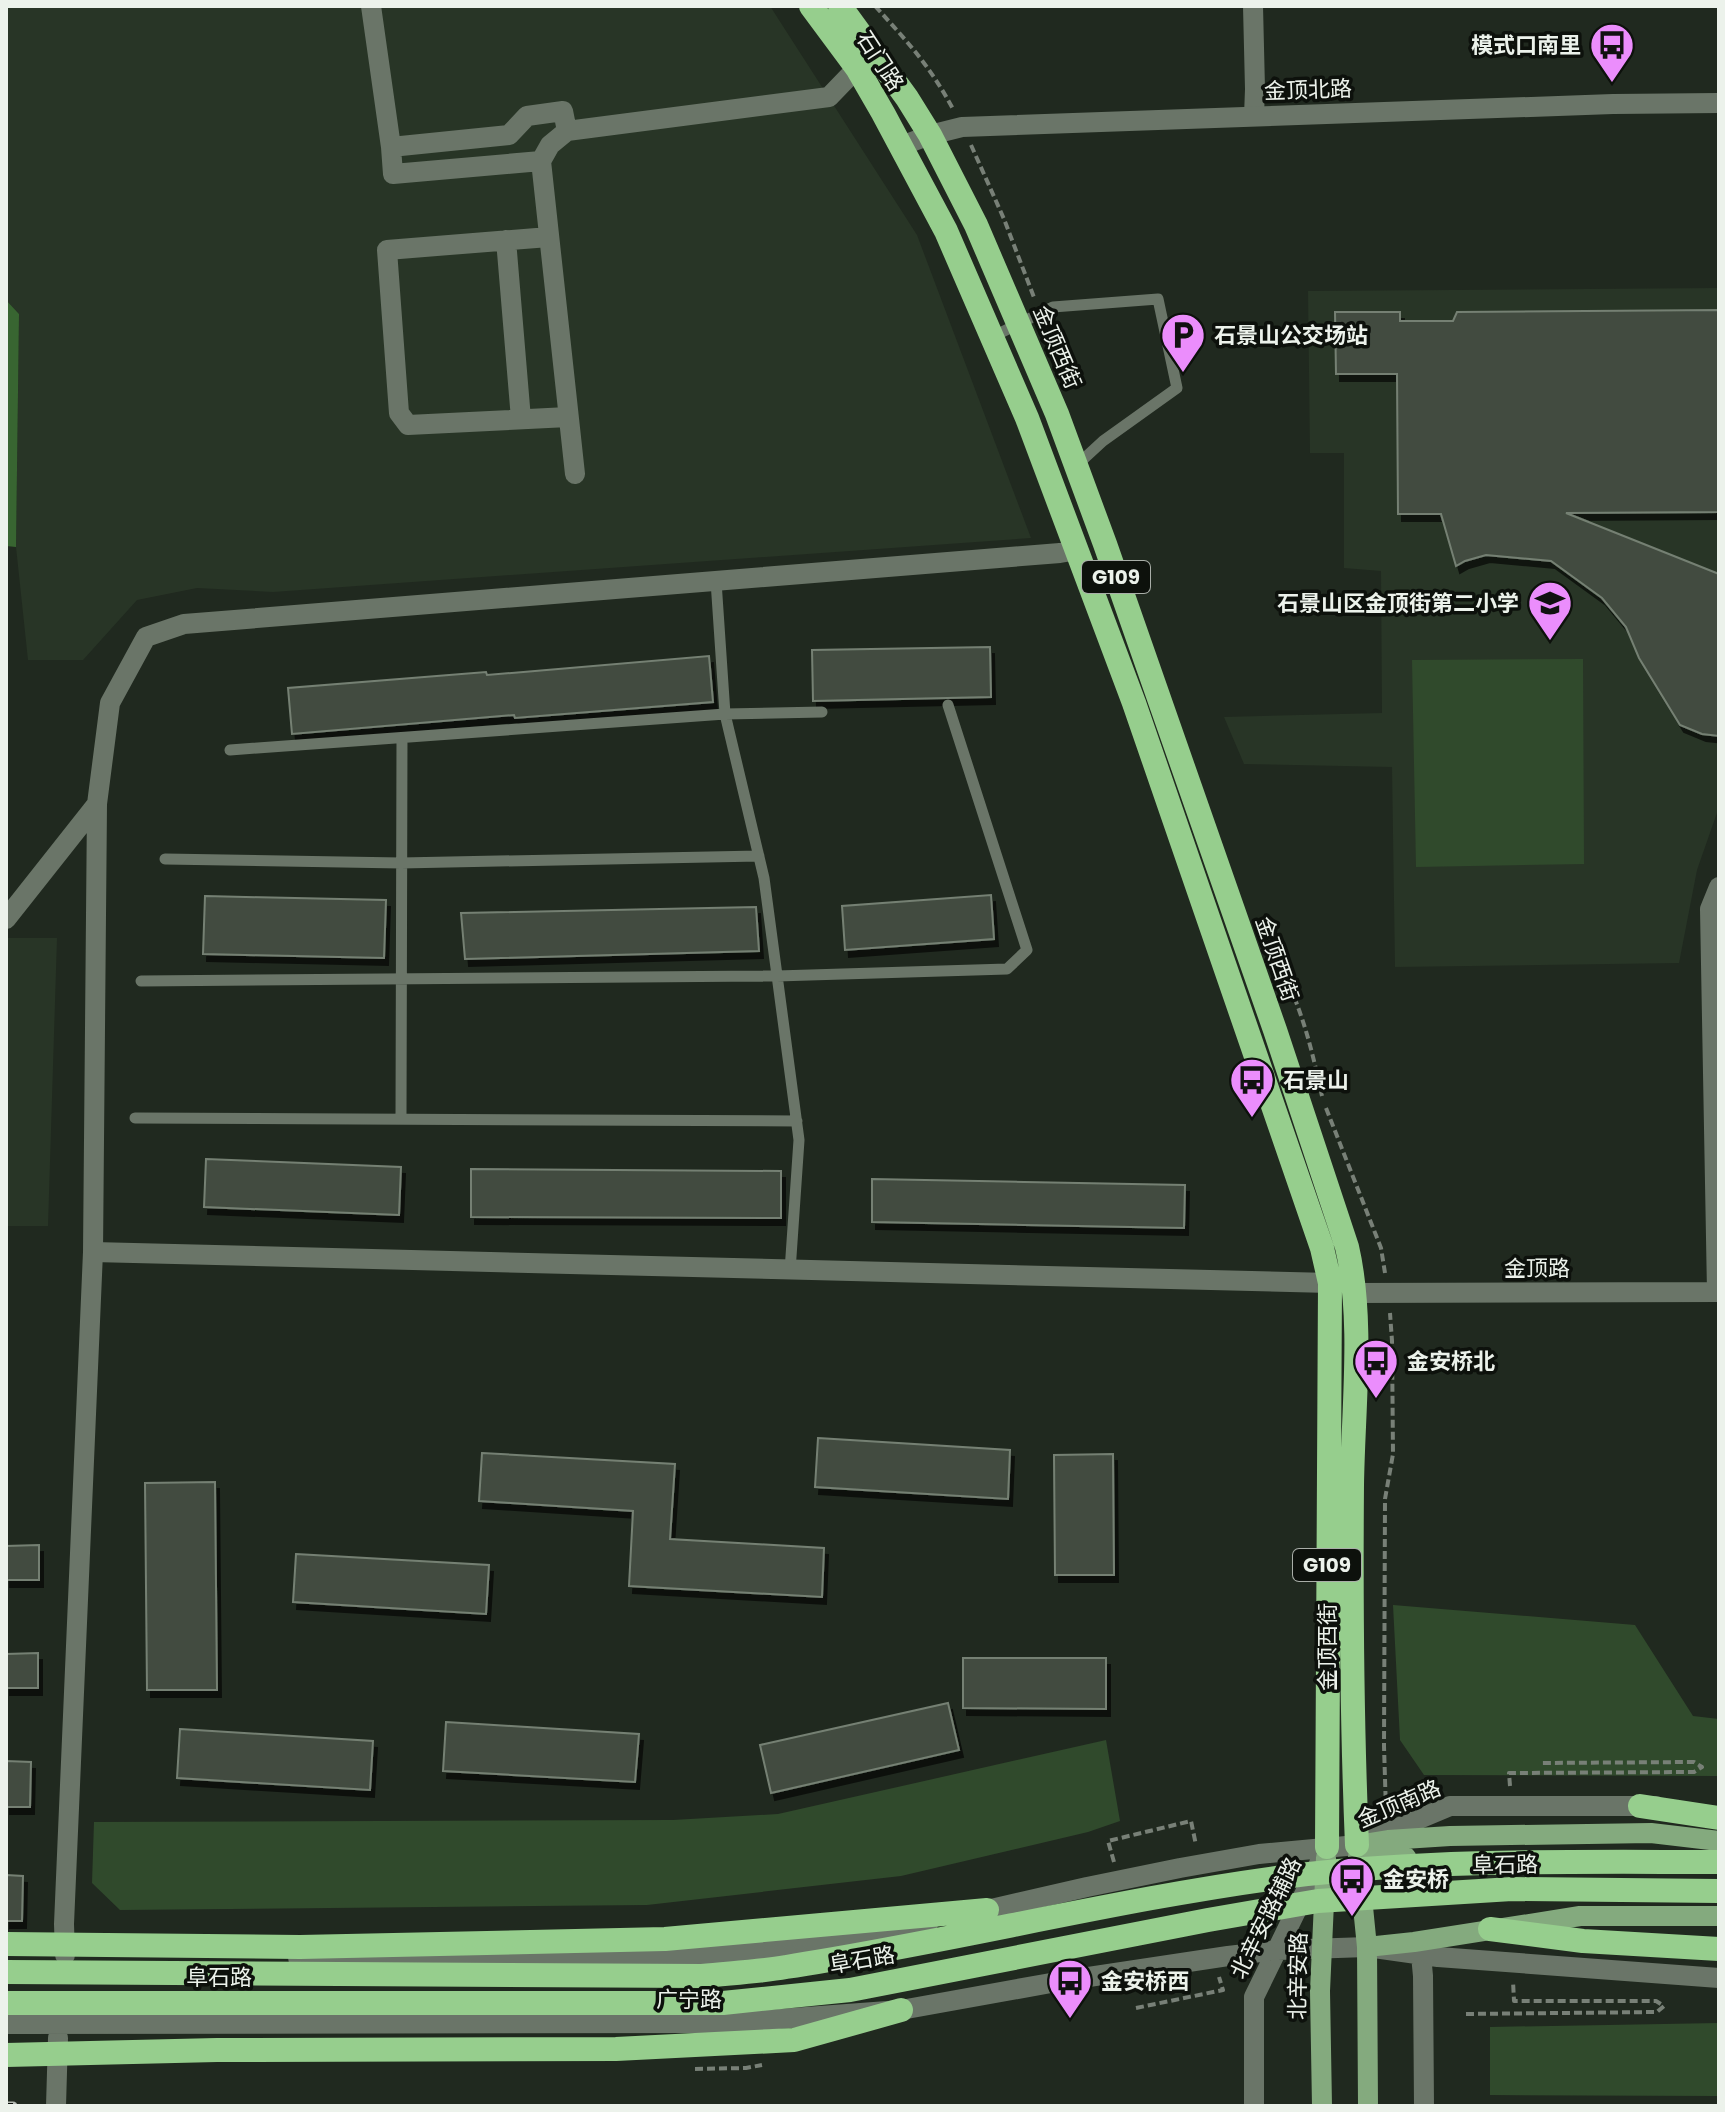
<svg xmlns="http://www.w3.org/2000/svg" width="1725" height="2112" font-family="Poppins,'Noto Sans SC',sans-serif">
  <defs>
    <filter id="shadow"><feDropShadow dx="4" dy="7" stdDeviation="0" flood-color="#0009"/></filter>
  </defs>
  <rect width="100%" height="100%" fill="#20291f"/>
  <!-- built -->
  <path fill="#283526" d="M6 6H770L917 235 1031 538 273 592 197 588 137 600 83 660H28L16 547 19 314 6 300Z
    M1719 288V807L1697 870 1679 963 1395 967 1392 767 1244 764 1224 717 1382 713 1381 571 1344 568V453H1310L1308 291Z
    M6 938H57L48 1226H6Z"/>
  <!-- green -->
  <path fill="#304a2c" d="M1583 659 1584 864 1416 867 1412 660Z
    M1393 1605 1635 1625 1693 1716 1719 1719V1776L1424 1775 1400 1740Z
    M1106 1740 1120 1821 1088 1832 901 1876 647 1905 120 1910 92 1883 94 1822 673 1820 778 1814Z
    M1719 2023V2096L1490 2095V2027Z"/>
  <!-- forest -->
  <path fill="#386531" d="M6 300 19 314 16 547 6 546Z"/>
  <!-- building -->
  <path fill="#424c40" stroke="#758073" stroke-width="2" filter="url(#shadow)" d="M1719 310V512L1566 513 1719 574V736L1702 734 1680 725 1639 658 1626 627 1602 598 1551 561 1486 555 1465 561 1456 566 1441 514H1398L1397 374H1336L1335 312H1400V321H1453L1457 312Z
    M990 647 991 697 813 701 812 650Z
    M709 656 713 702 515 718 514 715 292 734 288 688 486 672 487 675Z
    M991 895 994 939 845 950 842 906Z
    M205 896 386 900 384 958 203 954Z
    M756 907 759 951 465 959 461 913Z
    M206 1159 401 1167 399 1215 204 1207Z
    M471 1169 781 1171V1218L471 1217Z
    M872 1179 1185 1185 1184 1228 872 1222Z
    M818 1438 1010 1450 1008 1499 815 1487Z
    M482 1453 675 1464 670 1539 824 1548 822 1597 629 1586 633 1511 479 1501Z
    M1113 1454 1114 1575H1055L1054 1455Z
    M215 1482 217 1690H147L145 1483Z
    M39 1545V1580H6V1546Z
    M296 1554 489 1565 486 1614 293 1602Z
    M38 1653V1688H6V1654Z
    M963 1658H1106V1709L963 1708Z
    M948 1703 959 1750 771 1793 760 1745Z
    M446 1722 639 1734 635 1782 443 1771Z
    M180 1729 373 1741 370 1790 177 1778Z
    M6 1761 31 1762 30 1807H6Z
    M6 1875 23 1876 22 1921H6Z"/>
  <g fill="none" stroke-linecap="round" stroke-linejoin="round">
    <!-- path -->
    <path stroke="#788077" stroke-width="4" stroke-dasharray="8 4" stroke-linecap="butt" d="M875 6C907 41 930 66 953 109
      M971 145 1004 219 1035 300
      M1273 954C1300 1000 1311 1045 1322 1096
      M1326 1108 1381 1248 1385 1273
      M1510 1786 1509 1773 1694 1772 1702 1767 1694 1762 1541 1763
      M1386 1811 1384 1746 1385 1499 1393 1454 1392 1341 1390 1313
      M1114 1862 1108 1841 1191 1821 1196 1845
      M1136 2008 1223 1990 1219 1977
      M1466 2014 1657 2012 1664 2006 1656 2001H1514L1513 1981
      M695 2069 746 2068 762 2065"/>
    <!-- lane -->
    <path stroke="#6a7568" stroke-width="11" d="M992 337 1053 307 1158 299 1177 388 1103 441 1077 465
      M716 581 725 714 764 878 799 1140 790 1271
      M230 750 725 714 822 712
      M165 859 401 863 759 856
      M141 981 777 976 1007 969 1027 950 948 705
      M135 1118 797 1121
      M401 1119 402 738"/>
    <!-- street -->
    <path stroke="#6a7568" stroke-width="20" d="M371 6 391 147
      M1253 6 1255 89 1254 116
      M541 161 393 174 391 147 509 135 527 116 563 111 567 131
      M549 237 387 250 399 413 408 425 568 417
      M506 240 521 419
      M575 474 541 161 550 145 567 131 829 97 857 68"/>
    <!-- secondary -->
    <path stroke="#6a7568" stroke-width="20" d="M901 146 930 135 962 127 1613 104 1719 103
      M6 919 97 804 110 703 146 637 184 624 1060 553 1078 550
      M93 1252 1330 1283
      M1717 1292 1710 909 1719 887
      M1354 1293 1719 1292
      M974 1913 1087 1887 1180 1868 1259 1854 1357 1845 1450 1806H1656
      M1415 1944 1421 1955 1423 1976 1424 2106
      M65 1955 64 1924 93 1252 97 804
      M298 1958 684 1957 791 1946 896 1931 928 1924
      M6 2024 726 2023 901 2010 1062 1981 1228 1956 1278 1950 1367 1947 1438 1957 1719 1978
      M56 2106 58 2038
      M1254 2106V1997L1320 1862"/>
    <!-- primary -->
    <path stroke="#84aa7e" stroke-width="20" d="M1357 1845 1388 1858 1406 1857
      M1357 1845 1388 1840 1450 1836 1651 1833 1719 1841
      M1358 1857 1367 1947 1368 2106
      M1367 1947 1414 1942 1580 1916H1719
      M1322 2106 1320 1991 1326 1858"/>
    <!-- highway -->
    <path stroke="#96ce8d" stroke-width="24" d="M811 6 857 68 883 113 946 231 1027 418 1134 703 1322 1248 1330 1283 1327 1847
      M840 6 907 98 930 135 976 225 1057 414 1105 544 1275 1030 1347 1247C1364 1320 1353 1409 1352 1485 1351 1605 1352 1725 1357 1845
      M1640 1806 1719 1818
      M1490 1929 1583 1941 1719 1949
      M6 1944 300 1947 665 1939 987 1910
      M6 1972 702 1976C730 1973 758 1972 786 1967 955 1941 1121 1898 1291 1876 1433 1859 1576 1862 1719 1862
      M6 2003H723L850 1990 1208 1920 1318 1901 1512 1889 1719 1891
      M6 2055 217 2050 616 2049 794 2040 901 2010"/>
    <!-- rail casing -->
    <g stroke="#b3b9b2" stroke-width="9">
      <path id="rail" d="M6 2106H13"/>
    </g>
    <!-- rail -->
    <use href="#rail" stroke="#0d110c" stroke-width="6" stroke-dasharray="18" stroke-linecap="butt"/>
  </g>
  <!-- icons -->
  <defs>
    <g id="bus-pin" transform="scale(2.3)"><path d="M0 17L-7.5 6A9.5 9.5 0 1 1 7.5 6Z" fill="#eb8dfc" stroke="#0d110c"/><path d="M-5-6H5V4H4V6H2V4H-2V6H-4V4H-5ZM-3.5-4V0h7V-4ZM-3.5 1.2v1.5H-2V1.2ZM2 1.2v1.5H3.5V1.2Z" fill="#111"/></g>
    <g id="parking-pin" transform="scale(2.3)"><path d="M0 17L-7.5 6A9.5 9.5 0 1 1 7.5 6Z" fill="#eb8dfc" stroke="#0d110c"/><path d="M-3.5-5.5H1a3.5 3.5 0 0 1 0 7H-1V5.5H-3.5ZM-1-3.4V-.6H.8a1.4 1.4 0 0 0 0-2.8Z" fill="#111"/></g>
    <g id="school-pin" transform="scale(2.3)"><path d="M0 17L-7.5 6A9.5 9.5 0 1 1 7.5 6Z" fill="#eb8dfc" stroke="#0d110c"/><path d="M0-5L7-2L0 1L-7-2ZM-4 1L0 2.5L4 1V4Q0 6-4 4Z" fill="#111"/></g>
  </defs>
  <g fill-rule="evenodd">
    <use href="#bus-pin" x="1612" y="45"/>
    <use href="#parking-pin" x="1183" y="335"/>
    <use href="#school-pin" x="1550" y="603"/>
    <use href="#bus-pin" x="1252" y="1080"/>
    <use href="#bus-pin" x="1376" y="1361"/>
    <use href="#bus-pin" x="1352" y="1879"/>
    <use href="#bus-pin" x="1070" y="1981"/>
  </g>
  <g text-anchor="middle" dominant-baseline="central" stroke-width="7" stroke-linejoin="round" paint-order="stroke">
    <!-- shield labels -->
    <g fill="#0d110c" stroke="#a9aea8" stroke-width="2">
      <rect x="1082" y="561" width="68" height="32" rx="6"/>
      <rect x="1293" y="1549" width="68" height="32" rx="6"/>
    </g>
    <g font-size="20" font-weight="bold" fill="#ecf2eb">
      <text x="1116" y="577">G109</text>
      <text x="1327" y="1565">G109</text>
    </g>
    <!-- poi labels -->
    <g font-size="22" font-weight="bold" fill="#ecf2eb" stroke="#0d110c" text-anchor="start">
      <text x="1581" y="45" text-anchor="end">模式口南里</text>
      <text x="1214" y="335">石景山公交场站</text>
      <text x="1519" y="603" text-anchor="end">石景山区金顶街第二小学</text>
      <text x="1283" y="1080">石景山</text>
      <text x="1407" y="1361">金安桥北</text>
      <text x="1383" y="1879">金安桥</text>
      <text x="1101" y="1981">金安桥西</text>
    </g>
    <!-- street labels -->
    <g font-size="22" fill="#ecf2eb" stroke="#0d110c">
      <text transform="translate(880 61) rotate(57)">石门路</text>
      <text transform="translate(1308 90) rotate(-2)">金顶北路</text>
      <text transform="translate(1057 347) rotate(67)">金顶西街</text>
      <text transform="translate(1277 959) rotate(71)">金顶西街</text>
      <text x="1537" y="1268">金顶路</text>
      <text transform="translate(1327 1647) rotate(-90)">金顶西街</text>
      <text transform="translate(1399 1804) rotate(-23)">金顶南路</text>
      <text transform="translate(1505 1865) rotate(-1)">阜石路</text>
      <text transform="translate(1266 1918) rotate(-64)">北辛安路辅路</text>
      <text transform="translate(862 1960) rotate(-10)">阜石路</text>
      <text transform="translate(1298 1976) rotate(-89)">北辛安路</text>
      <text x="219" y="1977">阜石路</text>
      <text x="689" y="1999">广宁路</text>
    </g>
  </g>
  <!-- border -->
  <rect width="1725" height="2112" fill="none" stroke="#ecf2eb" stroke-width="16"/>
</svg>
